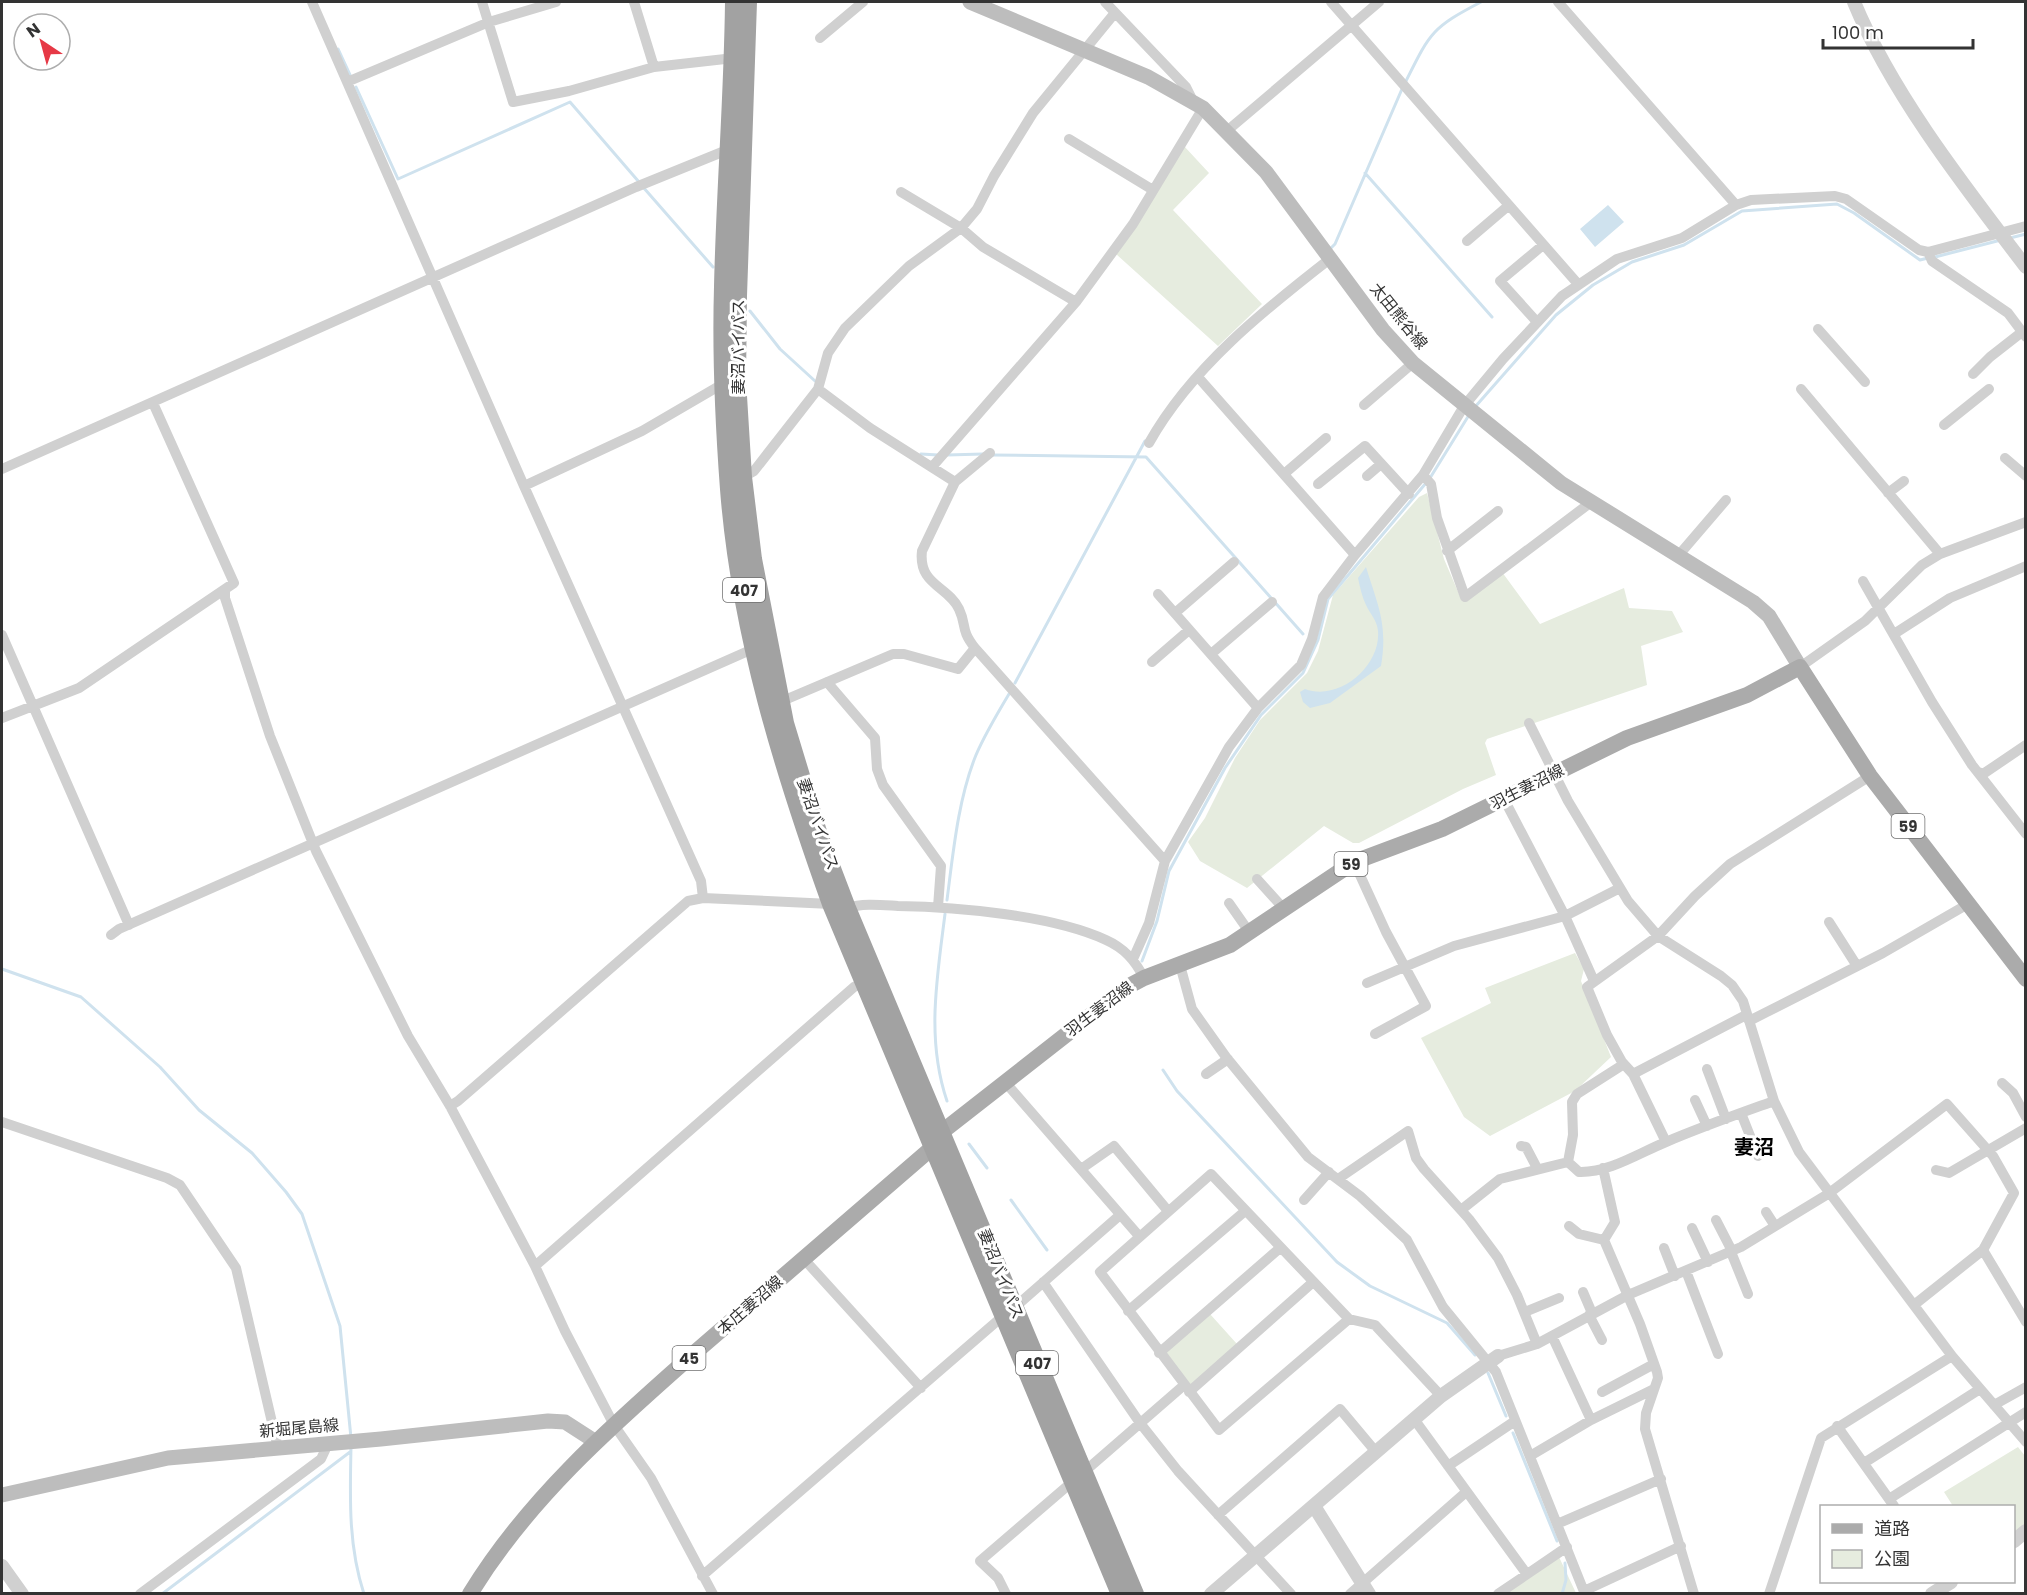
<svg xmlns="http://www.w3.org/2000/svg" width="2027" height="1595" font-family="Poppins,'Noto Sans JP',sans-serif">
  <rect width="100%" height="100%" fill="#fff"/>
  <!-- green -->
  <path fill="#e6ecdf" d="M1184 146 1209 173 1173 210 1262 304 1218 346 1116 254Z
    M1427 493 1444 559 1462 601 1502 572 1540 624 1624 588 1629 608 1672 611 1683 632 1641 646 1647 685 1487 739 1485 743 1496 775 1463 789 1359 843H1353L1324 826 1247 888 1200 861 1188 842 1205 818 1235 758 1260 720 1307 673 1318 651 1333 595 1419 497Z
    M1575 953 1584 969 1581 981 1611 1057 1575 1091 1490 1136 1464 1117 1421 1038 1491 1003 1485 988Z
    M1210 1314 1237 1344 1190 1386 1166 1352Z
    M2018 1447 2025 1456V1524L2014 1535V1506H1953L1944 1492Z
    M1559 1557 1576 1593 1505 1594Z"/>
  <!-- water -->
  <path fill="#cfe2ee" d="M1608 205 1624 222 1595 247 1580 229Z
    M1366 567C1378 606 1388 624 1381 666L1330 703 1310 708 1303 702 1300 692 1305 689C1339 702 1381 666 1378 631 1377 620 1370 614 1366 605 1362 597 1360 587 1358 578Z"/>
  <g fill="none" stroke-linecap="round" stroke-linejoin="round">
    <!-- stream -->
    <path stroke="#cfe2ee" stroke-width="3" d="M338 49 350 75
      M1405 83C1430 33 1431 28 1481 2
      M356 87 398 179 570 102 639 182
      M1365 173 1492 317
      M643 187 713 267
      M2010 238 2026 234
      M1330 249 1335 244 1402 89
      M1935 257 2001 240
      M750 311 780 349 815 381
      M1475 407 1556 315 1593 285 1632 262 1684 245 1742 211 1837 204 1854 213 1920 260 1928 258
      M921 454 938 455
      M947 455 983 454
      M992 455 1146 457 1303 634
      M1430 478 1469 415
      M1015 683 1145 441
      M947 900C953 854 958 799 976 755 985 734 997 714 1009 694
      M945 914C937 978 926 1039 947 1101
      M1142 961 1157 921 1169 871 1225 768 1261 715 1303 673 1318 640 1328 599 1426 483
      M2 969 81 997 160 1067 199 1110 252 1153 286 1192 302 1214 340 1326 351 1438
      M1163 1070 1177 1091 1337 1262 1370 1286 1447 1323 1475 1355
      M969 1144 987 1168
      M1011 1200 1047 1250
      M1488 1373 1506 1416
      M1513 1433 1557 1541
      M351 1447C350 1497 348 1545 364 1594
      M162 1594 350 1452
      M1562 1594 1566 1580 1565 1563"/>
    <!-- minor -->
    <path stroke="#d0d0d0" stroke-width="10" d="M312 2 524 486 701 881 703 898
      M482 2 513 102 569 91 654 67 734 58
      M634 2 654 67
      M1105 2 1186 87 1194 103
      M1331 2 1578 284
      M1558 2 1736 205
      M820 38 863 2
      M347 82 489 22 556 2
      M1228 130 1379 2
      M1069 139 1153 190
      M901 192 961 228 983 247 1076 302
      M1467 241 1508 206
      M1928 252 2026 226
      M1537 322 1500 281 1543 245
      M1818 329 1865 382
      M1973 374 1990 357 2022 332
      M1198 377 1355 555
      M818 389 870 428 955 482 922 551C918 585 948 586 959 609 967 626 960 629 975 648L1165 861
      M1801 389 1940 554
      M1364 405 1413 363
      M1944 425 1989 389
      M1149 443C1191 368 1264 310 1331 258
      M2005 458 2026 476
      M932 467 1076 302 1133 224 1203 108
      M2 469 636 187 732 148
      M1284 474 1326 438
      M1423 475 1431 484 1437 518 1465 597 1590 503
      M1367 476 1381 464
      M743 477 754 471 818 389 828 353 845 328 909 266 961 228 977 209 994 176 1033 113 1114 14
      M955 482 990 453
      M1318 484 1365 446 1409 494
      M524 486 642 431 726 382
      M1888 493 1904 481
      M1447 551 1498 511
      M1678 556 1726 500
      M1863 581 1932 702 1972 765 2026 834
      M225 590V598L270 736 316 851 408 1036 450 1106 535 1266 565 1331 614 1425 651 1478 713 1594
      M1158 594 1258 708
      M1175 613 1234 562
      M1894 634 1950 598 2026 566
      M2 635 129 925
      M1211 654 1272 602
      M1152 662 1189 630
      M1800 667 1865 621 1922 565 1940 554 2026 522
      M827 682 875 738 877 769 883 785 941 866 938 907
      M780 702 893 654H904L958 669 975 648
      M2 718 79 688 234 583 153 403
      M1529 723 1568 801 1628 901 1658 936 1721 976 1732 985 1743 1001 1774 1101 1799 1152 1952 1356 2026 1442
      M1978 772 1983 774 2026 745
      M1504 799 1565 916 1594 981
      M1354 862 1386 932 1426 1006 1375 1034
      M1257 879 1285 910
      M1229 903 1250 933
      M847 908C863 903 881 905 898 906 957 907 1052 915 1106 940 1124 948 1135 960 1144 978
      M1829 922 1857 966
      M111 935 119 929 755 648
      M1133 959 1149 923 1165 861 1229 747 1258 708 1301 665 1312 639 1323 597 1355 555 1423 475 1464 406 1503 359 1562 296 1617 259 1682 238 1736 205 1751 200 1835 196 1846 199 1919 250 1928 252 1932 261 2008 313 2026 337
      M1180 965 1192 1009 1226 1057 1308 1157 1360 1196 1407 1240 1443 1307 1496 1372 1585 1594
      M1367 983 1454 946 1565 916 1620 888
      M1749 1021 1883 953 1968 904
      M1707 1069 1726 1119
      M1206 1074 1228 1059
      M1633 1074 1746 1015
      M1005 1082 1139 1236
      M2002 1083 2013 1093 2026 1117
      M1695 1100 1707 1126
      M450 1106 458 1101 688 901 703 898 831 904
      M1741 1113 1758 1156
      M2 1122 167 1178 180 1185 236 1268 278 1448
      M1666 1142 1633 1074 1622 1062 1607 1035 1587 987 1658 936 1695 896 1730 864 1870 776
      M1521 1146 1526 1147 1537 1168
      M1568 1162 1573 1135 1572 1102 1577 1094 1624 1064
      M1603 1168 1615 1222 1604 1240 1640 1324 1657 1372 1658 1378 1646 1413 1645 1429 1694 1594
      M1081 1169 1114 1146 1168 1211
      M1936 1170 1949 1173 2026 1128
      M1338 1179 1408 1131 1416 1158 1424 1169 1469 1219 1498 1258 1517 1295 1537 1344
      M1304 1200 1329 1172
      M1461 1210 1500 1179 1568 1162 1579 1172C1609 1173 1639 1153 1666 1142 1701 1127 1738 1114 1774 1101
      M1766 1212 1775 1226
      M1716 1220 1732 1251
      M1569 1226 1579 1234 1604 1240
      M1692 1228 1708 1262
      M1664 1248 1675 1276
      M1983 1250 2026 1322
      M1731 1252 1748 1294
      M803 1258 921 1388
      M535 1266 854 987 864 982
      M1686 1271 1718 1354
      M1043 1282 1140 1423 1178 1471 1291 1594
      M1583 1292 1592 1313
      M1014 1308 1120 1215
      M1128 1311 1244 1212
      M1525 1312 1559 1298
      M1589 1315 1602 1340
      M1349 1319 1219 1430 1100 1272 1211 1174 1349 1319 1375 1325 1441 1396
      M1552 1336 1591 1420
      M1159 1353 1280 1248
      M1498 1356 1537 1344 1628 1295 1741 1247 1828 1194 1947 1104 1993 1156 2014 1193 1983 1250 1914 1305
      M1189 1392 1312 1283
      M1602 1392 1654 1364
      M1994 1405 2026 1387
      M1414 1419 1526 1573
      M1837 1426 1894 1506
      M1530 1456 1591 1420 1654 1389
      M1864 1463 1980 1389
      M1448 1466 1515 1421
      M1084 1472 1183 1386
      M1889 1499 2026 1412
      M1218 1515 1340 1409 1376 1452
      M1557 1524 1661 1479
      M702 1576 1003 1316
      M1584 1591 1681 1546
      M140 1594 321 1459 328 1444
      M1006 1594 998 1578 980 1561 1072 1482
      M1350 1594 1465 1493
      M1498 1594 1567 1547
      M1769 1594 1821 1438 1952 1356"/>
    <!-- tertiary -->
    <path stroke="#d0d0d0" stroke-width="14" d="M1854 2C1892 94 1965 187 2026 267
      M1314 1506 1369 1594
      M2014 1541 2026 1531
      M2 1566 22 1594
      M1211 1594 1441 1396 1498 1356
      M1932 1594 1951 1582"/>
    <!-- secondary -->
    <path stroke="#bdbdbd" stroke-width="15" d="M970 2 1148 77 1203 108 1266 172 1383 330 1413 363 1561 483 1753 602 1769 616 1800 667
      M2 1495 168 1458 381 1439 548 1421 565 1422 596 1442"/>
    <!-- primary -->
    <path stroke="#ababab" stroke-width="16" d="M470 1594C529 1497 615 1423 699 1349 777 1281 855 1214 933 1147L943 1131 1127 987 1144 978 1230 945 1354 862 1442 829 1627 738 1747 695 1800 667 1870 776 2026 979"/>
    <!-- trunk -->
    <path stroke="#a2a2a2" stroke-width="18" d="M734 2C733 97 725 192 723 287 721 354 724 422 729 489 740 632 783 770 831 904L1120 1594
      M748 2 738 296 737 380 743 477 753 559 785 723 818 832 847 908 1135 1594"/>
  </g>
  <g text-anchor="middle" dominant-baseline="central" stroke-width="6" stroke-linejoin="round" paint-order="stroke">
    <!-- shield labels -->
    <g fill="#fff" stroke="#707070" stroke-width="1.5">
      <rect x="723" y="578" width="42" height="24" rx="4.5"/>
      <rect x="1891.5" y="814" width="33" height="24" rx="4.5"/>
      <rect x="1334.5" y="852" width="33" height="24" rx="4.5"/>
      <rect x="672.5" y="1346" width="33" height="24" rx="4.5"/>
      <rect x="1016" y="1351" width="42" height="24" rx="4.5"/>
    </g>
    <g font-size="15" font-weight="bold" fill="#333">
      <text x="744" y="590">407</text>
      <text x="1908" y="826">59</text>
      <text x="1351" y="864">59</text>
      <text x="689" y="1358">45</text>
      <text x="1037" y="1363">407</text>
    </g>
    <!-- street labels -->
    <g font-size="16" fill="#333" stroke="#fff">
      <text transform="translate(1399 316) rotate(51)">太田熊谷線</text>
      <text transform="translate(738 347) rotate(-90)">妻沼バイパス</text>
      <text transform="translate(1527 787) rotate(-27)">羽生妻沼線</text>
      <text transform="translate(818 824) rotate(71)">妻沼バイパス</text>
      <text transform="translate(1099 1009) rotate(-37)">羽生妻沼線</text>
      <text transform="translate(1001 1274) rotate(68)">妻沼バイパス</text>
      <text transform="translate(750 1305) rotate(-41)">本庄妻沼線</text>
      <text transform="translate(299 1428) rotate(-5)">新堀尾島線</text>
    </g>
    <!-- quarter labels -->
    <g font-size="20" font-weight="bold" fill="#000" stroke="#fff">
      <text x="1754" y="1147">妻沼</text>
    </g>
  </g>
  <!-- border -->
  <rect width="2027" height="1595" fill="none" stroke="#333333" stroke-width="6"/>
  <!-- legend -->
  <rect x="1820" y="1505" width="195" height="78" fill="#ffffff" stroke="#adadad" stroke-width="1.5"/>
  <rect x="1832" y="1524" width="30" height="9" fill="#ababab" stroke="#adadad" stroke-width="1.5"/>
  <text x="1874" y="1535" font-size="18" fill="#333333">道路</text>
  <rect x="1832" y="1550" width="30" height="18" fill="#e6ecdf" stroke="#adadad" stroke-width="1.5"/>
  <text x="1874" y="1565" font-size="18" fill="#333333">公園</text>
  <!-- north arrow -->
  <g transform="translate(42 42) rotate(324)"><circle r="28" fill="#ffffff" stroke="#adadad" stroke-width="1.5"/>
  <path d="M0-4.5L10 22L0 15L-10 22Z" fill="#e63946"/>
  <text y="-9" font-size="16" font-weight="bold" text-anchor="middle" fill="#333333">N</text>
  </g>
  <!-- scale -->
  <path d="M1823 39v9h150v-9" fill="none" stroke="#333333" stroke-width="3"/>
  <text x="1832" y="39" font-size="18" fill="#333333" stroke="#ffffff" stroke-width="4.5" paint-order="stroke">100 m</text>
</svg>
